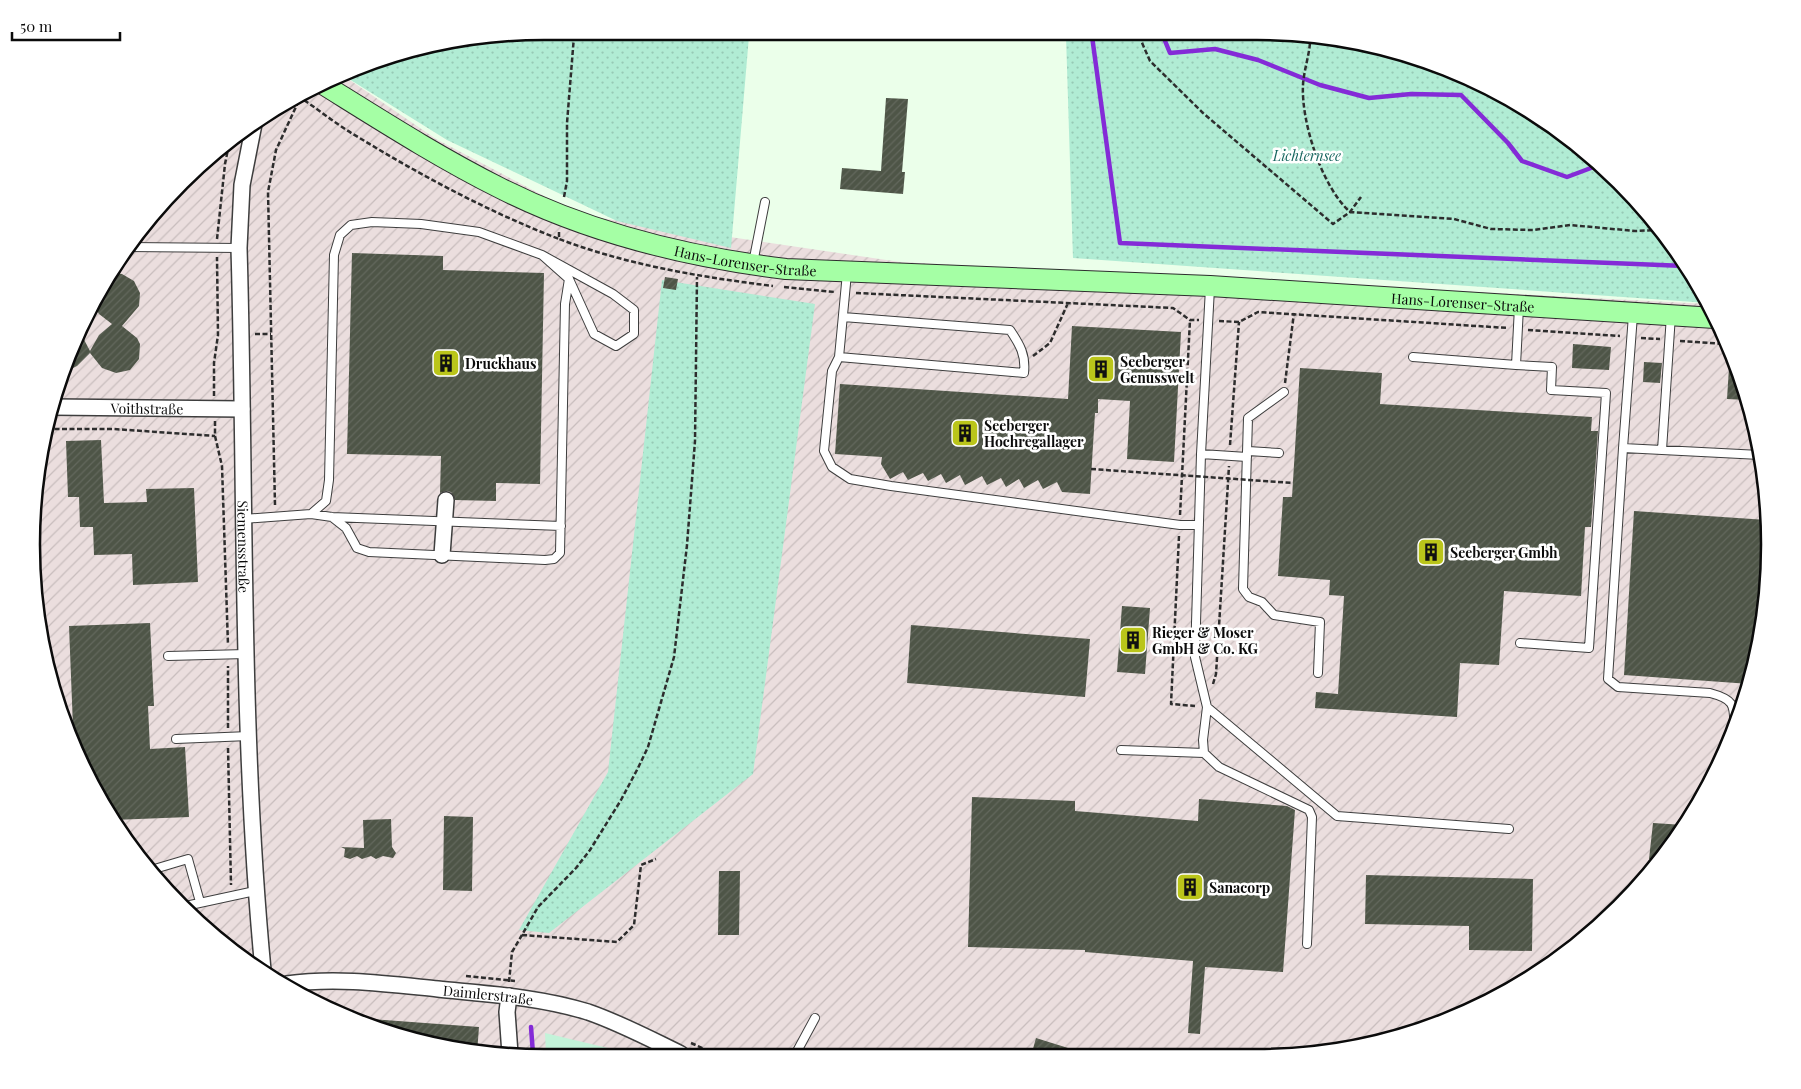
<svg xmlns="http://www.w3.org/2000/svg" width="1801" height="1089" font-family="'Playfair Display',serif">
  <defs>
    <pattern id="industrial-furrows" width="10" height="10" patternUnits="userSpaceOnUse" patternTransform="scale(1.25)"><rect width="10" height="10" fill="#ebdede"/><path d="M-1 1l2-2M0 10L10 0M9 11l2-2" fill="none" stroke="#c8bdbd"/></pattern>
    <pattern id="grass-dots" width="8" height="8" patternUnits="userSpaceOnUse" patternTransform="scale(1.25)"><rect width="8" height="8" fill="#b1ecd4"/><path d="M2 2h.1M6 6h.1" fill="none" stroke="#97c9b5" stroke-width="1.8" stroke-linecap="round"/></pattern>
    <pattern id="building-hatch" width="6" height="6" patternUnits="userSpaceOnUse" patternTransform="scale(1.25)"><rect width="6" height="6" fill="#4e5547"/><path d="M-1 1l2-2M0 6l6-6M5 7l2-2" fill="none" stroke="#63685d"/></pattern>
  </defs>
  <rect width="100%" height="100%" fill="#ebffea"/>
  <!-- industrial -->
  <path fill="url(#industrial-furrows)" d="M341 74 436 139 580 215 900 262 1708 304 1742 379 1765 477 1769 578 1752 677 1717 771 1664 857 1595 930 1513 989 1390 1040 1290 1057 478 1053 348 1019 232 952 181 907 118 830 58 709 36 612 31 544 36 477 58 380 84 317 137 232 232 137 317 84Z"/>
  <!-- grass -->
  <path fill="url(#grass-dots)" d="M477 36H749L731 248 617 221 447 140 341 74 380 58Z
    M1066 36H1323L1453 70 1569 137 1642 206 1701 288 1708 303 1073 258Z
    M662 280 815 304 753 774 549 933 519 930 608 772Z"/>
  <!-- pitch -->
  <path fill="#c3f3d9" d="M545 1033 616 1050 623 1054H546Z"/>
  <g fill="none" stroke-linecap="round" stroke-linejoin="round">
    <!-- stream -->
    <path stroke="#842bd7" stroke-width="4.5" d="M1092 36 1120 243 1685 266
      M1163 36 1170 53 1215 49 1258 60 1320 85 1369 98 1411 94 1461 95 1508 143 1522 161 1567 177 1599 165
      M531 1027 533 1054"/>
  </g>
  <!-- building -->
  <path fill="url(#building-hatch)" d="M886 98 908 99 902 172H905L903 194 840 189 842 168 881 171Z
    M352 253 443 256V270L544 273 540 484 496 483V501L455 500 451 492 446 491 440 493 441 456 347 454Z
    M115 273 122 274 134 281 140 293 139 306 122 326 137 338 140 344 139 359 130 370 116 373 102 368 90 353 77 366 61 374 79 330 90 351 99 335 112 324 99 314 93 303 111 274Z
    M665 277 678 279 676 290 663 288Z
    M1072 326 1181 332 1174 462 1127 459 1130 401 1098 399V413H1095L1090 494 1062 492 1057 482 1043 489 1038 480 1024 488 1019 479 1006 487 1001 478 987 485 982 476 965 485 960 475 946 483 941 474 928 481 923 473 908 480 903 472 890 479 881 464 882 457 835 454 840 384 1068 399Z
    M1573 344 1611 347 1609 370 1572 368Z
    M1730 352 1742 379 1747 400 1727 399Z
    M1644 362 1662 363 1660 383 1643 382Z
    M1300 368 1382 373 1380 404 1592 417 1591 431H1598L1591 527H1585L1581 596 1504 591 1499 665 1460 663 1457 717 1315 708 1316 692 1338 694 1344 596 1329 595 1330 580 1278 576 1283 497H1292Z
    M101 440 104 503 147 502 146 489 194 488 198 582 133 585 132 554 94 555 93 527H80L79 497H68L66 441Z
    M1634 511 1767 520 1769 578 1750 684 1624 675Z
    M1122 606 1150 608 1145 674 1117 672Z
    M150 623 154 706H148L150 749 185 747 189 817 113 820 67 727H73L69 626Z
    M911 625 1090 639 1085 697 907 683Z
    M972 797 1075 801V811L1198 821 1199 799 1287 806 1295 810 1283 972 1205 967 1200 1034 1188 1033 1193 961 1085 952V950L968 947Z
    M444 816 473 817 472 891 443 890Z
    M391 819 392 847 396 853 393 858 383 856 376 859 371 856 362 859 357 856 350 859 344 857 345 849 341 847 364 848 363 820Z
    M1653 823 1684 825 1661 859H1649Z
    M719 871H740L739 935H718Z
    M1366 875 1533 879 1532 951 1469 950V926L1365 924Z
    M371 1019 479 1027 477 1053 370 1025Z
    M1036 1038 1084 1053 1083 1056H1031Z"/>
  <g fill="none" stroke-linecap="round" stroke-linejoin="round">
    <!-- lane casing -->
    <g stroke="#3e3e3e" stroke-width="10">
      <path id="lane" d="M128 247 239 248
        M753 263 765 202
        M847 273 839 357 832 371 824 451 832 467 850 479 891 486 1180 525H1199
        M1210 288 1201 454 1195 657 1207 707 1203 740 1204 753 1219 767 1309 810 1312 817 1307 944
        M839 357 1024 373C1026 355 1020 345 1010 330L843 317
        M1413 357 1516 365 1519 307
        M1516 365 1552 367 1551 390 1606 393 1589 648 1520 643
        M1284 392 1248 418 1243 589 1249 597 1262 602 1274 615 1320 622 1318 673
        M1623 448 1633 315
        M1662 450 1671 315
        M1248 451 1279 453
        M1201 454 1247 457
        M311 514 332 517 561 526
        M332 517 346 528 357 548 369 552 545 560 554 559 560 553 565 304 569 279
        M244 519 311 514 326 501 329 480 334 255 340 235 351 225 372 222 421 224 479 232 542 255 569 279 594 334 616 346 634 334V310L613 294 542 255
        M168 656 246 654
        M1207 707 1337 816 1509 829
        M1734 727C1735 704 1733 699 1710 693L1618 687 1608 679 1623 448 1760 455
        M176 739 249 736
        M1121 750 1204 753
        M151 870 188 859 200 902
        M181 907 255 891
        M795 1055 815 1018"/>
    </g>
    <!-- street casing -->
    <g stroke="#3e3e3e" stroke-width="18">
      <g id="street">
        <path id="s1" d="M254 124 242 185 239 248C246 488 240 730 263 970"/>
        <path id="s2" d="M52 407 242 409"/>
        <path d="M442 555 446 500"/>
        <path id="s3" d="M287 984C337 977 388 984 438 989 488 994 540 997 588 1012 620 1023 650 1039 681 1054"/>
        <path d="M509 996 507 1012 510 1054"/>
      </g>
    </g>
    <!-- secondary casing -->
    <g stroke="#2d2d2d" stroke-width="22">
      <g id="secondary">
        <path id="s4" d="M321 83C379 119 438 157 500 188 589 233 687 257 786 269L1210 286 1715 318"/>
      </g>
    </g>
    <!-- path -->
    <path stroke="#2d2d2d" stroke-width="2.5" stroke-dasharray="5 2.5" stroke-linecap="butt" d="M1139 36 1150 61 1203 113 1333 224 1350 212 1361 197
      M1310 36C1311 51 1304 68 1303 85 1301 122 1322 187 1350 212L1454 219 1491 229 1533 230 1570 225 1635 231 1660 230
      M298 96C318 109 337 125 358 137 422 176 489 212 559 239
      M564 197 567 181V123L574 36
      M559 232V239C628 265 700 277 773 286
      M217 239 225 164 230 139
      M784 287 835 292
      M856 293 1173 308 1190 320H1199
      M1219 321 1239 322 1258 312 1508 328
      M1528 330 1620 336
      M255 334H271
      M1641 338 1660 339
      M1680 341 1726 344
      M1033 356 1050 343 1068 303
      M1285 383 1294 313
      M214 396V363L218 335 217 257
      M215 421V436L222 466 228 645
      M47 429H114L215 436
      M1230 445 1239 322
      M275 505 268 192 276 150 300 98
      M1180 515 1190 320
      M1179 536 1171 704 1195 706
      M1213 684 1216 674 1229 466
      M228 728V666
      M228 748 231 885
      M522 935 617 942 634 925 641 865 656 859
      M466 976 515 981
      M509 982 512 952 522 935 538 907 576 868 590 850 621 800 638 768 648 747 674 657 687 545 695 441 697 277
      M691 1043 716 1054"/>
    <!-- lane -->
    <use href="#lane" stroke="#fff" stroke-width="8"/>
    <!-- street -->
    <use href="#street" stroke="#fff" stroke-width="15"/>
    <!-- secondary -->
    <use href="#secondary" stroke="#a5ffa5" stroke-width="20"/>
    <!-- path-bridge -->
    <path stroke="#2d2d2d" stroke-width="2.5" stroke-dasharray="5 2.5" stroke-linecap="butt" d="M1091 469 1293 483"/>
  </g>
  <!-- icons -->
  <defs>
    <g id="building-square" transform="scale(1.4375)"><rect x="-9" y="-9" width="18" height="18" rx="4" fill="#bac51a" stroke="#fff"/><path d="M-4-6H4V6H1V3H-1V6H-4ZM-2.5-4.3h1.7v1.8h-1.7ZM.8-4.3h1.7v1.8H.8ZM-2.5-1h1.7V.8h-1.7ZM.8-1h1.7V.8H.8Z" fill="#111"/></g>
  </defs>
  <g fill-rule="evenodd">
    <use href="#building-square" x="446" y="363"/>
    <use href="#building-square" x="1101" y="369"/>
    <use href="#building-square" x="965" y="433"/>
    <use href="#building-square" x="1431" y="552"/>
    <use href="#building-square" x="1133" y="640"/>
    <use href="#building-square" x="1190" y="887"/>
  </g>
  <g text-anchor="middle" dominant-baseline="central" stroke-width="5" stroke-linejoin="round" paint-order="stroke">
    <!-- park labels -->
    <g font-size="14" font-style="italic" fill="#186760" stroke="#fff">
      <text x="1307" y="155">Lichternsee</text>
    </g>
    <!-- street labels -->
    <g font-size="14" fill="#0b0b0b" stroke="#fff">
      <text stroke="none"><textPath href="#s4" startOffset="465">Hans-Lorenser-Straße</textPath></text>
      <text stroke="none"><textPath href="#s4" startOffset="1184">Hans-Lorenser-Straße</textPath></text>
      <text stroke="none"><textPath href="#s2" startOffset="95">Voithstraße</textPath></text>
      <text stroke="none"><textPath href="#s1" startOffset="424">Siemensstraße</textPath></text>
      <text stroke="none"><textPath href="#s3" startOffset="202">Daimlerstraße</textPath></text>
    </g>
    <!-- poi labels -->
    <g font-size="14" font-weight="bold" fill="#0b0b0b" stroke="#fff" text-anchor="start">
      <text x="1120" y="361">Seeberger<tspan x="1120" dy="16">Genusswelt</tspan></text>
      <text x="465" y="363">Druckhaus</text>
      <text x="984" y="425">Seeberger<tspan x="984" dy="16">Hochregallager</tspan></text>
      <text x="1450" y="552">Seeberger Gmbh</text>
      <text x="1152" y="632">Rieger &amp; Moser<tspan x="1152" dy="16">GmbH &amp; Co. KG</tspan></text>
      <text x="1209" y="887">Sanacorp</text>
    </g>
  </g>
  <!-- crop -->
  <path d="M0 0H1801V1089H0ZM544 40H1257A504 504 0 0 1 1761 544V545A504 504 0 0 1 1257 1049H544A504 504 0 0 1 40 545V544A504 504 0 0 1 544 40Z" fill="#fff" fill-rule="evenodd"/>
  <path fill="none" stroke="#0b0b0b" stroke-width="2.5" d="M544 40H1257A504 504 0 0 1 1761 544V545A504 504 0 0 1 1257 1049H544A504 504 0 0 1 40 545V544A504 504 0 0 1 544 40Z"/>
  <!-- scale -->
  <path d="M12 32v8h108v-8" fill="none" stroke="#0b0b0b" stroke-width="2.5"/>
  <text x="20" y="32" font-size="15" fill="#0b0b0b" stroke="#ffffff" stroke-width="4" paint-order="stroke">50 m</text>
</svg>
